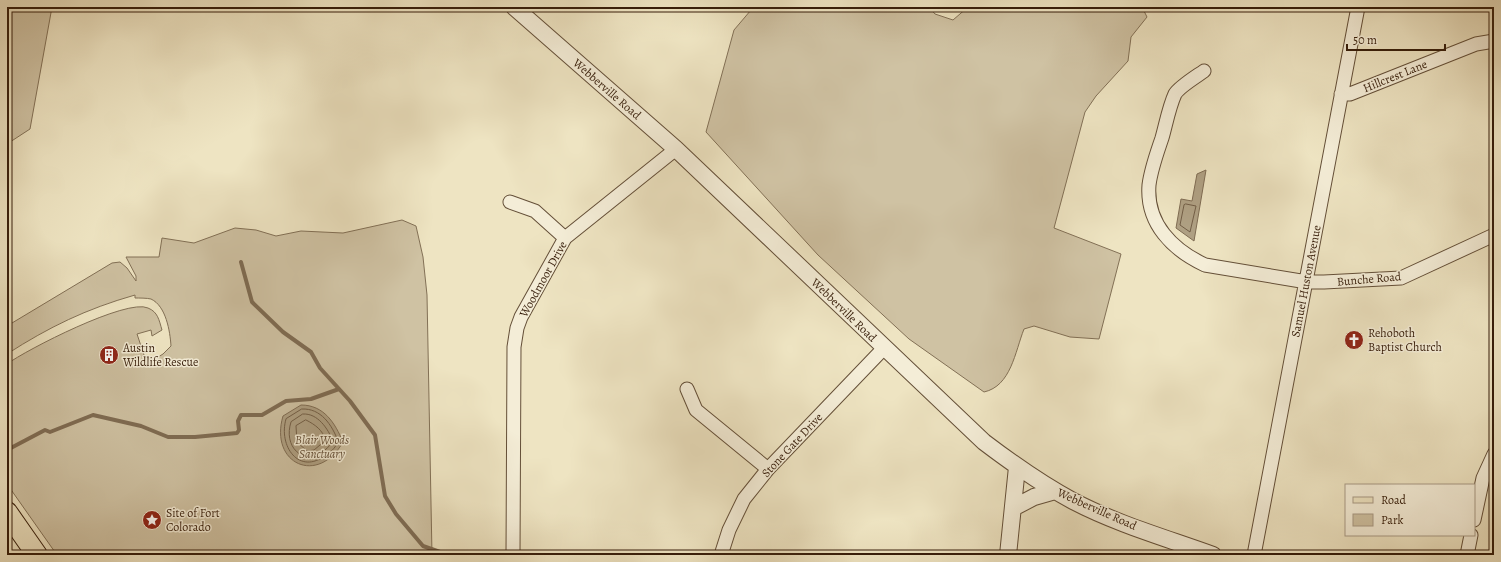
<svg xmlns="http://www.w3.org/2000/svg" width="1501" height="562" font-family="Alegreya,serif">
  <rect width="100%" height="100%" fill="#eee4c2"/>
  <filter id="stains"><feTurbulence type="fractalNoise" baseFrequency=".005" numOctaves="4"/><feColorMatrix values="0 0 0 0 .2 0 0 0 0 .09 0 0 0 0 .02 0 0 0 .5 -.17"/></filter>
  <radialGradient id="worn" r=".72"><stop offset=".6" stop-color="#630" stop-opacity="0"/><stop offset="1" stop-color="#630" stop-opacity=".3"/></radialGradient>
  <!-- green -->
  <path fill="#cfc2a3" stroke="#827056" d="M7 7H52L30 129 7 144Z
    M763 7H929L935 14 953 20 968 7H1142L1147 17 1131 37 1128 61 1096 96 1085 112 1054 228 1121 254 1099 339 1070 337 1034 326 1024 329C1015 352 1011 386 984 392L909 339 818 255 706 132 734 30 751 10Z
    M402 220 416 226 423 257 427 295 432 555H57L7 484 10 479 7 475V364C26 350 127 298 148 308 158 312 159 320 162 330L152 336 151 330 137 334 147 364 163 354 171 346C170 331 166 306 151 299 147 298 139 298 135 298V295C86 309 49 327 7 354V326L112 263 120 262 127 268 136 281V276L126 257H159L162 238 194 243 235 228 256 230 276 236 301 231 343 233Z"/>
  <!-- water -->
  <path fill="#afa083" stroke="#7f6c53" d="M1206 170 1194 241 1176 228 1181 199 1192 201 1197 174Z
    M301 405C324 405 335 423 343 442 318 486 269 464 283 416Z"/>
  <g fill="none" stroke-linecap="round" stroke-linejoin="round">
    <!-- shore -->
    <path stroke="#725e46" stroke-width="1" d="M1186 204 1196 206 1190 232 1180 225 1184 205Z
      M302 409C321 408 332 425 338 441 336 447 332 451 326 455 299 476 278 446 286 419Z
      M303 414C318 413 328 429 333 441 331 445 328 447 325 450 302 467 283 446 291 422Z
      M306 420C316 425 322 430 326 440L314 450 307 451 297 442 296 426Z"/>
    <!-- stream -->
    <path stroke="#7f6c53" stroke-width="4" d="M241 262 252 302 283 332 311 352 320 368 350 401 375 435 385 496 396 514 423 546 440 552H493
      M7 450 45 430 50 432 93 415 141 426 168 437H195L237 433 239 430 238 421 241 415H262L286 401 311 399 339 389
      M528 552 555 555"/>
    <!-- minor casing -->
    <g stroke="#644f38" stroke-width="15">
      <path id="minor" d="M1204 71C1197 76 1179 87 1175 94 1169 107 1166 124 1162 138 1157 153 1151 169 1149 185 1146 224 1173 250 1205 265L1307 282H1324L1401 278 1494 235
        M1341 94H1350L1476 44 1494 41
        M510 202 535 211 565 238
        M687 389 696 410 768 469
        M1474 520 1483 478 1494 454
        M513 555 514 347 517 328 521 317 565 238 676 149
        M721 555 729 530 744 499 768 469 884 348
        M1254 555 1358 7
        M1467 555 1471 535"/>
    </g>
    <!-- tertiary casing -->
    <g stroke="#644f38" stroke-width="18">
      <path id="tertiary" d="M514 7 676 149 984 442C1013 464 1041 484 1073 501 1117 524 1166 538 1213 555
        M1013 508 1034 497 1055 491
        M1008 555 1017 467"/>
    </g>
    <!-- primary casing -->
    <g stroke="#361d0a" stroke-width="22">
      <path id="primary" d="M7 512 37 555"/>
    </g>
    <!-- minor -->
    <use href="#minor" stroke="#f4edd7" stroke-width="13"/>
    <!-- tertiary -->
    <use href="#tertiary" stroke="#f4edd7" stroke-width="16"/>
    <!-- primary -->
    <use href="#primary" stroke="#eee4c2" stroke-width="20"/>
  </g>
  <!-- icons -->
  <defs>
    <g id="church-disc" transform="scale(1)"><circle r="9.5" fill="#8f2418" stroke="#f4edd7"/><path d="M-1.2-6h2.4v3.5h3.3v2.4h-3.3V6h-2.4V-.1h-3.3v-2.4h3.3Z" fill="#fff"/></g>
    <g id="building-disc" transform="scale(1)"><circle r="9.5" fill="#8f2418" stroke="#f4edd7"/><path d="M-4-6H4V6H1V3H-1V6H-4ZM-2.5-4.3h1.7v1.8h-1.7ZM.8-4.3h1.7v1.8H.8ZM-2.5-1h1.7V.8h-1.7ZM.8-1h1.7V.8H.8Z" fill="#fff"/></g>
    <g id="sight-disc" transform="scale(1)"><circle r="9.5" fill="#8f2418" stroke="#f4edd7"/><path d="M0-6L1.8-2.2L6-1.7L2.9 1.2L3.7 5.4L0 3.3L-3.7 5.4L-2.9 1.2L-6-1.7L-1.8-2.2Z" fill="#fff"/></g>
  </defs>
  <g fill-rule="evenodd">
    <use href="#church-disc" x="1354" y="340"/>
    <use href="#building-disc" x="109" y="355"/>
    <use href="#sight-disc" x="152" y="520"/>
  </g>
  <g text-anchor="middle" dominant-baseline="central" stroke-width="3" stroke-linejoin="round" paint-order="stroke">
    <!-- street labels -->
    <g font-size="12" fill="#361d0a" stroke="#f4edd7">
      <text transform="translate(1395 76) rotate(-22)">Hillcrest Lane</text>
      <text transform="translate(607 89) rotate(41)">Webberville Road</text>
      <text transform="translate(543 279) rotate(-61)">Woodmoor Drive</text>
      <text transform="translate(1369 279) rotate(-5)">Bunche Road</text>
      <text transform="translate(1306 281) rotate(-79)">Samuel Huston Avenue</text>
      <text transform="translate(844 310) rotate(44)">Webberville Road</text>
      <text transform="translate(792 445) rotate(-47)">Stone Gate Drive</text>
      <text transform="translate(1097 509) rotate(24)">Webberville Road</text>
    </g>
    <!-- poi labels -->
    <g font-size="12" fill="#361d0a" stroke="#f4edd7" text-anchor="start">
      <text x="1368" y="333">Rehoboth<tspan x="1368" dy="14">Baptist Church</tspan></text>
      <text x="123" y="348">Austin<tspan x="123" dy="14">Wildlife Rescue</tspan></text>
      <text x="166" y="513">Site of Fort<tspan x="166" dy="14">Colorado</tspan></text>
    </g>
    <!-- park labels -->
    <g font-size="12" font-style="italic" fill="#644f38" stroke="#f4edd7">
      <text x="322" y="440">Blair Woods<tspan x="322" dy="14">Sanctuary</tspan></text>
    </g>
  </g>
  <!-- margin -->
  <rect width="1501" height="562" fill="none" stroke="#eee4c2" stroke-width="24"/>
  <rect x="8" y="8" width="1485" height="546" fill="none" stroke="#361d0a" stroke-width="2"/>
  <rect x="12" y="12" width="1477" height="538" fill="none" stroke="#361d0a"/>
  <!-- legend -->
  <rect x="1345" y="484" width="130" height="52" fill="#f4edd7" stroke="#a89a85"/>
  <rect x="1353" y="497" width="20" height="6" fill="#eee4c2" stroke="#a89a85"/>
  <text x="1381" y="504" font-size="12" fill="#361d0a">Road</text>
  <rect x="1353" y="514" width="20" height="12" fill="#cfc2a3" stroke="#a89a85"/>
  <text x="1381" y="524" font-size="12" fill="#361d0a">Park</text>
  <!-- scale -->
  <path d="M1347 44v6h98v-6" fill="none" stroke="#361d0a" stroke-width="2"/>
  <text x="1353" y="44" font-size="12" fill="#361d0a" stroke="#f4edd7" stroke-width="3" paint-order="stroke">50 m</text>
  <rect width="100%" height="100%" filter="url(#stains)"/>
  <rect width="100%" height="100%" fill="url(#worn)"/>
</svg>
